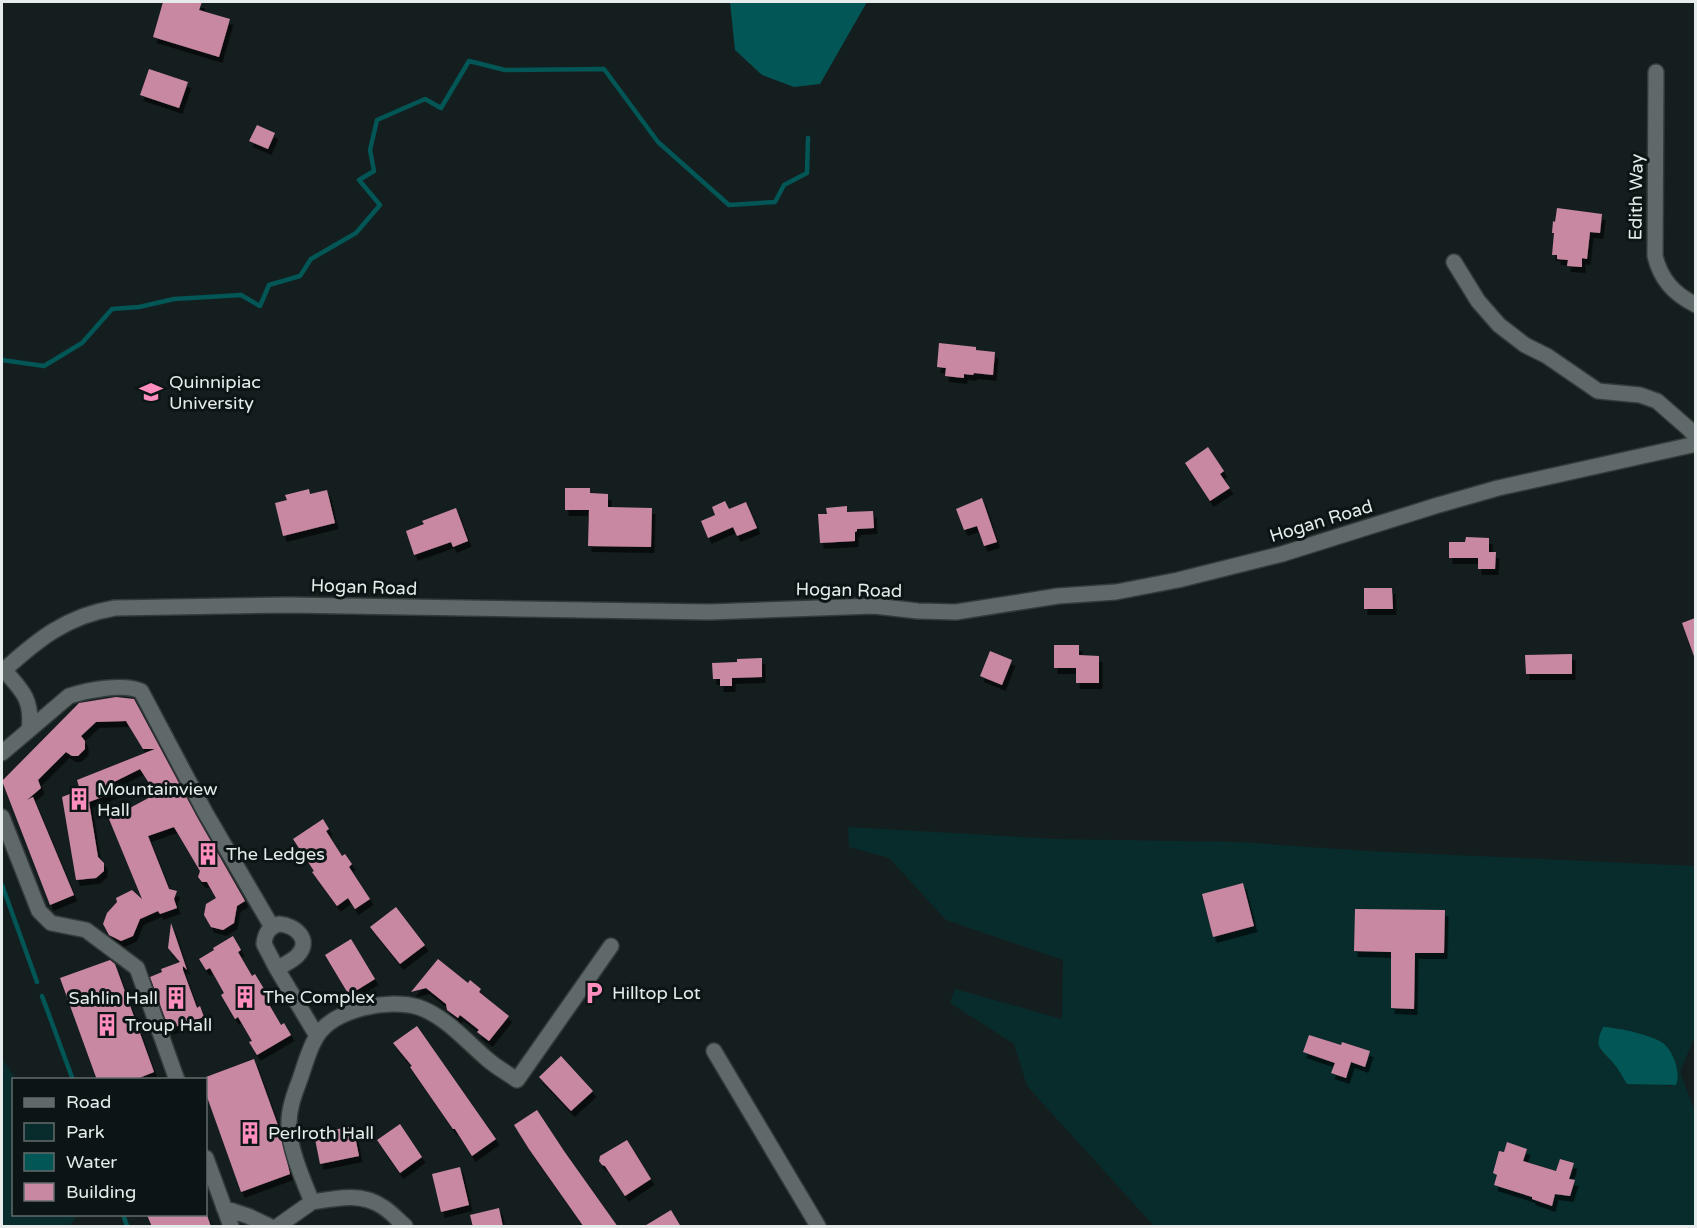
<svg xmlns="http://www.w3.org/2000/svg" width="1697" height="1228" font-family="'Varela Round',sans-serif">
  <defs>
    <filter id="shadow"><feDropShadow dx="3.5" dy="6" stdDeviation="0" flood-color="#0009"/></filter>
  </defs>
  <rect width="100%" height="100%" fill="#151e1e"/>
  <!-- green -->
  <path fill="#082c2c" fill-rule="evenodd" d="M848 827 1056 839 1239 842 1367 851 1695 866V1036L1680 1072 1695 1112V1226H1154L1027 1086 1014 1044 950 1003 955 989 1062 1019 1063 960 946 920 889 858 849 847ZM1243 883 1254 926 1213 937 1202 895ZM1445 910 1444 953H1410L1414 1009 1391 1008V959L1397 952ZM1603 1027H1615L1663 1043 1672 1087 1660 1084H1627L1614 1064 1599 1049ZM1309 1035 1341 1045 1343 1042 1370 1051 1365 1067 1351 1062 1332 1073 1335 1063 1303 1052ZM1507 1143 1527 1149 1523 1161 1556 1171 1560 1159 1574 1163 1569 1179 1575 1181 1570 1196 1555 1194 1552 1206 1532 1199 1535 1188 1514 1191 1494 1185 1497 1175 1493 1173 1499 1151 1504 1152Z
    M2 1058 16 1079 14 1080V1214L78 1215 69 1226H2Z"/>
  <!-- water -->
  <path fill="#025656" d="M730 2H867L820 84 794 87 762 75 735 50Z
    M1603 1027C1617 1027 1651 1035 1663 1043 1674 1052 1681 1073 1676 1085L1627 1084C1623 1078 1619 1070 1614 1064 1601 1048 1593 1049 1603 1027Z"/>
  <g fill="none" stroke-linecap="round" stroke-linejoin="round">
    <!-- stream -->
    <path stroke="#025656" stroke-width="4.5" d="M2 360 44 366 82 343 112 309 139 307 174 299 241 295 260 306 269 285 300 276 311 259 356 233 380 205 359 180 374 171 370 150 377 120 425 99 441 108 469 61 505 70 604 69 658 142 729 205 775 202 784 185 807 173 808 138
      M2 885 37 982
      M42 996 73 1080
      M123 1214 127 1226"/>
  </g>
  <!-- building -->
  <path fill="#c988a2" filter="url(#shadow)" d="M163 2H202L199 10 230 19 219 57 153 37Z
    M149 69 188 82 179 108 140 95Z
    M257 125 275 133 268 149 249 141Z
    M1557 208 1602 214 1600 233 1590 232 1587 259 1582 258V267L1567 266 1568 260 1557 259V255H1552L1554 233H1552L1553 221 1555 222Z
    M939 343 976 347V350L995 352 993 375 974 373 973 375 964 374V378L945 376 946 368 937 367Z
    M1208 447 1224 471 1220 474 1230 488 1210 501 1185 463Z
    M565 488H590V493L608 494V507L652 508 651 547 588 546 589 510H565Z
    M309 489 310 494 327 490 335 523 283 536 275 503 287 500 285 495Z
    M982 498 997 542 984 546 977 526 964 530 956 509Z
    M725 501 729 509 746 502 757 528 737 536 733 527 708 538 701 521 715 515 712 507Z
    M847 506V512L873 511 874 528 857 529V531L855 532V541L820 543 818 514H827L826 508Z
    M456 508 468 541 453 547 451 542 414 555 406 531 424 524 422 521Z
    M1466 537 1489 538V552H1496L1495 569H1478V558H1449V542H1465Z
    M1364 588H1392L1393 609H1364Z
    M1695 618V656H1694L1682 623Z
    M1054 645H1079V655L1099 656V683H1076V668H1054Z
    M990 651 1012 660 1002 685 980 676Z
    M1572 654V674H1526L1525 655Z
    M762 658V677L732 678V686H720V679H713L712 663 737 662V659Z
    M116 697 134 699 197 817 245 901 237 906 234 923 223 930 211 927 204 915 206 904 216 898 207 882H202L198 877 200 871 174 827 148 836 169 889 177 891 174 899 177 908 160 914 158 911 140 919 133 936 121 941 109 935 103 924 107 913 117 902 116 898 132 890 142 899 109 819 156 794 140 769 114 782 118 791 89 802 98 857 104 863V871L96 878 76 880 62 797 80 790 77 780 155 749H143L126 721 96 722 81 736 85 741V749L78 756H72L66 752 38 780 41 788 27 800 33 797 74 895 50 905 2 781 79 703Z
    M323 819 329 829 326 831 342 856 345 854 352 864 349 867 370 899 355 909 348 898 337 906 312 872 314 871 293 839Z
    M1243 883 1254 926 1213 937 1202 894Z
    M396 907 425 945 400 964 370 927Z
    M1355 909 1445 910 1444 953H1415L1414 1009 1391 1008V952L1354 951Z
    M171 923 187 970 183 966V970L197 1008 200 1006 204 1017 169 1029 150 977 162 972 161 969 180 962 168 948Z
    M233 936 241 950 238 952 252 976 255 974 270 999 267 1001 281 1025 284 1023 291 1035 257 1055 249 1042 252 1041 241 1022 238 1017 235 1019 221 995 224 993 210 968 206 970 199 959 214 950 213 948Z
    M351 939 375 979 349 995 325 955Z
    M438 959 468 983 470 980 481 989 479 992 509 1016 489 1041 477 1032 479 1030 460 1015 458 1018 447 1010 446 1004 426 988 411 992Z
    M110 960 115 964 154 1072 134 1080H97L60 978Z
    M417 1026 496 1139 472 1156 455 1129H453L410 1067 412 1066 393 1043Z
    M1309 1035 1341 1045 1342 1042 1370 1051 1365 1067 1351 1062 1346 1078 1331 1073 1335 1063 1303 1052Z
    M561 1056 593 1091 571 1111 539 1077Z
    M254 1059 280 1131 290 1174 241 1192 206 1094V1077Z
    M537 1110 564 1151 618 1227H584L529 1149 514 1125Z
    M400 1124 422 1157 400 1173 377 1140Z
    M353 1126 359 1156 320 1164 314 1134Z
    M627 1140 651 1179 625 1196 605 1166 602 1165 599 1161 600 1156Z
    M1507 1142 1527 1149 1523 1161 1556 1171 1560 1159 1574 1163 1569 1179 1575 1180 1570 1196 1555 1194 1552 1206 1532 1199V1197L1494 1185 1497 1175 1493 1173 1499 1151 1504 1152Z
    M460 1167 469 1205 441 1212 432 1174Z
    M499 1208 503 1227H473L470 1215Z
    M671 1210 681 1227H643Z
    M147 1215H207L211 1227H152Z"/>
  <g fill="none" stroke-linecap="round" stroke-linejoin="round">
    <!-- minor casing -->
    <g stroke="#343a3a" stroke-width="18">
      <path id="minor" d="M1656 72 1655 256C1661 280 1674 294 1696 305
        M1454 262 1478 301 1499 325 1525 345 1547 356 1598 391 1640 395 1657 401 1689 429 1696 437
        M4 670C23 691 33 701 29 730
        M2 672C37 640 66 616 115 608L288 605 709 612 874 606 918 611 956 612 1058 596 1116 592 1178 580 1282 554 1435 506 1498 488 1696 444
        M2 753 69 696C88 690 123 683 141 691L205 812 272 927
        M2 817 39 911 51 923 86 930 137 968 177 1080
        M279 924C295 925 313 940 297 956 292 961 283 965 277 969L264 944C265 934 268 928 279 924Z
        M277 969 317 1036
        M714 1051 818 1226
        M206 1158 231 1226
        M312 1202C336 1198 362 1192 383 1207 391 1212 398 1220 405 1226
        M224 1208 248 1216 269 1226
        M278 1226 312 1202C303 1180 288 1146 289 1123 289 1107 295 1093 300 1079 305 1065 309 1048 317 1036 334 1009 389 998 418 1007 445 1016 466 1041 487 1059 496 1067 507 1073 517 1080L611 946"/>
    </g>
    <!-- minor -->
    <use href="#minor" stroke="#5f6969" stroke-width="15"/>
  </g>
  <!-- icons -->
  <defs>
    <g id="university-bare" transform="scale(1.8)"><path d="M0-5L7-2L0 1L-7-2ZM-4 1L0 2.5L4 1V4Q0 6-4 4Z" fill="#fe8ebe" stroke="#0c1515" stroke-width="2.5" paint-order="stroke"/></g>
    <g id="building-bare" transform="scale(1.8)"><path d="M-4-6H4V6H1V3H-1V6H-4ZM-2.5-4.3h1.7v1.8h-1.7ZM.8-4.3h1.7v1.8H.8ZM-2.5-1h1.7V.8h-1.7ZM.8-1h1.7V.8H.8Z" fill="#fe8ebe" stroke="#0c1515" stroke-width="2.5" paint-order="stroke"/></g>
    <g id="parking-bare" transform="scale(1.8)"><path d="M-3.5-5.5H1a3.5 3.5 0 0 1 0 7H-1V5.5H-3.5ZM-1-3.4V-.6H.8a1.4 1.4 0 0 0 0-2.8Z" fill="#fe8ebe" stroke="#0c1515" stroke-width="2.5" paint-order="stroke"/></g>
  </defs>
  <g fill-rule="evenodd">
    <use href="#university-bare" x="151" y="392"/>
    <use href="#building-bare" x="79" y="799"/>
    <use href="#building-bare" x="208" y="854"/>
    <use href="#parking-bare" x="594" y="993"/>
    <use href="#building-bare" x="245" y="997"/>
    <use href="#building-bare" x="176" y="998"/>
    <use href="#building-bare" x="107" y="1025"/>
    <use href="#building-bare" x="250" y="1133"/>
  </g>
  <g text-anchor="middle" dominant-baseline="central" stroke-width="6" stroke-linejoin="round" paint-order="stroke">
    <!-- street labels -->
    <g font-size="18" fill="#e6ecec" stroke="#0c1515">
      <text transform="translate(1636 197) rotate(-89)">Edith Way</text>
      <text transform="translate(1321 521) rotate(-17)">Hogan Road</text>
      <text transform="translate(364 587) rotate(2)">Hogan Road</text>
      <text transform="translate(849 590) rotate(1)">Hogan Road</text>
    </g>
    <!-- poi labels -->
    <g font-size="18" fill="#e6ecec" stroke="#0c1515" text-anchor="start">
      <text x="169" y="382">Quinnipiac<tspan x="169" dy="21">University</tspan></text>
      <text x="97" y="789">Mountainview<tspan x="97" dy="21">Hall</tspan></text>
      <text x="226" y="854">The Ledges</text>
      <text x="612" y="993">Hilltop Lot</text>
      <text x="263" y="997">The Complex</text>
      <text x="158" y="998" text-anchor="end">Sahlin Hall</text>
      <text x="125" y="1025">Troup Hall</text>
      <text x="268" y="1133">Perlroth Hall</text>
    </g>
  </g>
  <!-- border -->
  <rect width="1697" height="1228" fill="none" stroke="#e6ecec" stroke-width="6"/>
  <!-- legend -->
  <rect x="12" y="1078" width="195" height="138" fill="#0c1515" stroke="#636b6b" stroke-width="1.5"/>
  <rect x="24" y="1098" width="30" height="9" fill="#5f6969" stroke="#636b6b" stroke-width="1.5"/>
  <text x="66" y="1108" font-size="18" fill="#e6ecec">Road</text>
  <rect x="24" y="1123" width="30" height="18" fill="#082c2c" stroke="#636b6b" stroke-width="1.5"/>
  <text x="66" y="1138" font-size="18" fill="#e6ecec">Park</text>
  <rect x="24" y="1153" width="30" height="18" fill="#025656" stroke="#636b6b" stroke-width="1.5"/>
  <text x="66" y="1168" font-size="18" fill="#e6ecec">Water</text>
  <rect x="24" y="1183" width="30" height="18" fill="#c988a2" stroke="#636b6b" stroke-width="1.5"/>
  <text x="66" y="1198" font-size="18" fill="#e6ecec">Building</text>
</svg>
